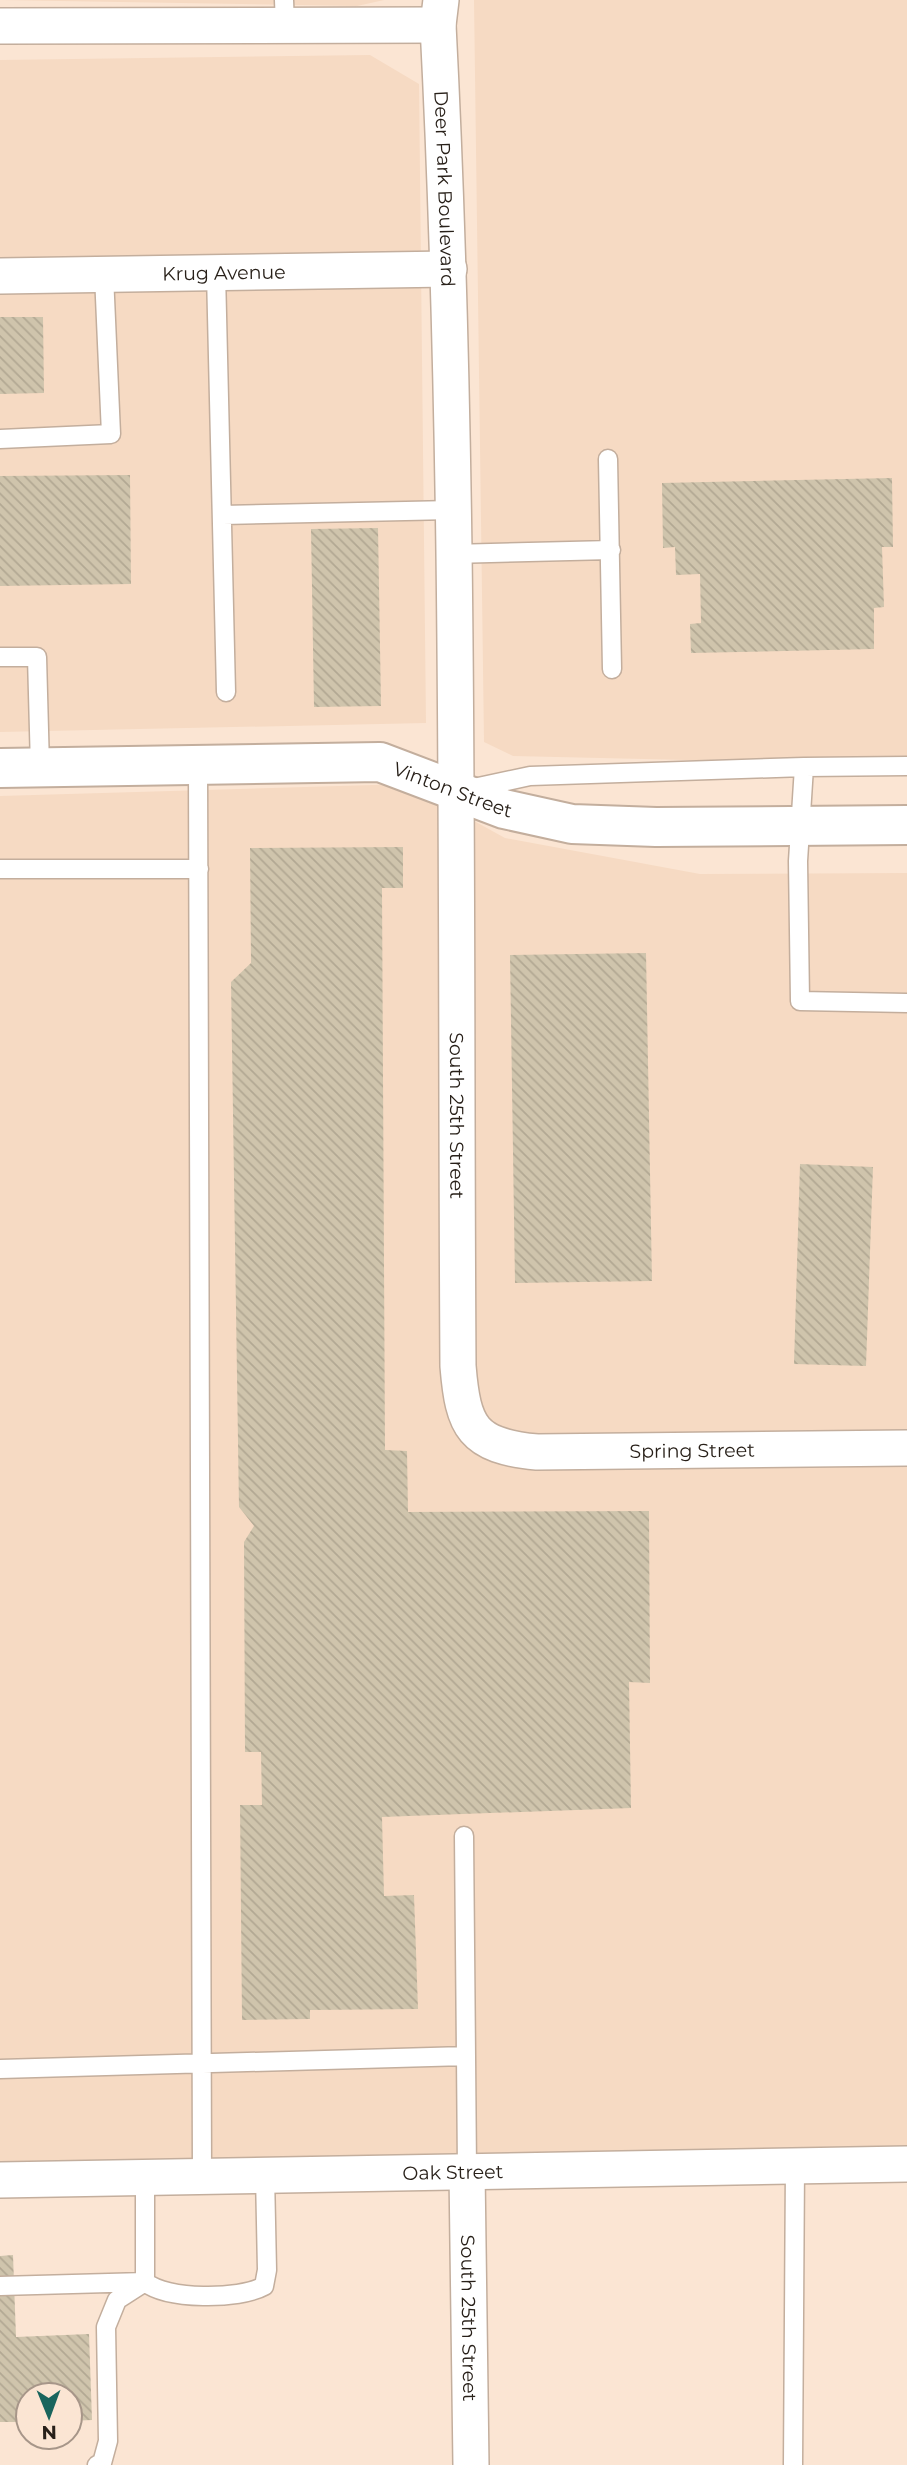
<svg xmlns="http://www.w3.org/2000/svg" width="907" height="2465" font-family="Montserrat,sans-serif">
  <defs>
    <pattern id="building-back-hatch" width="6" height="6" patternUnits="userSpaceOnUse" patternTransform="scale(1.75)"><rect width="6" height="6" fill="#cfc4ac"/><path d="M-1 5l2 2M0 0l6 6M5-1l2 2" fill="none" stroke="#b2a893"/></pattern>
  </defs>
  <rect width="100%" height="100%" fill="#fbe5d3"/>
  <!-- built -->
  <path fill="#f6dac3" d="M0 0H384L357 6Z
    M474 0H907V765L513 756 484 742Z
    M370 55 419 84 426 723 0 732V60Z
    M407 784 505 838 700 874 907 873V2151L502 2153 0 2167V796Z"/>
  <!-- building -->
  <path fill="url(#building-back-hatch)" d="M0 317H43L44 393 0 394Z
    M130 475 131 584 0 586V476Z
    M892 478 893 547H882L884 607 874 608V649L691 653 690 624 701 623 700 574 676 575 675 547 663 548 662 483Z
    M378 528 381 706 314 707 311 529Z
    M403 847V888H382L385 1450 407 1451 408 1512 649 1511 650 1683 629 1682 631 1808 382 1817 384 1896 414 1895 418 2009 310 2010V2019L242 2020 240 1805H262L261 1752H245L244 1542 254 1526 239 1507 231 982 251 963 250 848Z
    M646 953 652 1281 515 1283 510 955Z
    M800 1164 873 1167 866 1366 794 1364Z
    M13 2255 16 2337 89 2334 92 2420 70 2421V2395H28V2422H0V2256Z"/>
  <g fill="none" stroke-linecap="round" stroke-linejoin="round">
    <!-- lane casing -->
    <g stroke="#c3ae9d" stroke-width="21">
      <path id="lane" d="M284 0 285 26
        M216 273 226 692
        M0 439 111 434 104 275
        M608 459 612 669
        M223 515 452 510
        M452 554 611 550
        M0 657H37L40 767
        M198 765 202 2176
        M907 766 804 767 798 861 800 1001 907 1003
        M469 789 530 776 804 767
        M0 869H199
        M464 1836 466 2056
        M0 2069 466 2056 467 2171
        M145 2177V2282C167 2300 239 2300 264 2286L267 2270 265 2175
        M0 2286 145 2282
        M97 2465 102 2463 108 2441 106 2327 117 2300 145 2282
        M793 2465 795 2165"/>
    </g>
    <!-- street casing -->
    <g stroke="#c3ae9d" stroke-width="38">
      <g id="street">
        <path id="s1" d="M441 0 438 25C461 471 455 919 458 1366 463 1427 472 1446 537 1452L907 1448"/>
        <path d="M0 26 438 25"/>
        <path id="s2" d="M0 276 449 269"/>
        <path id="s3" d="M467 2171 471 2465"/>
        <path id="s4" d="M0 2180 907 2164"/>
      </g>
    </g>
    <!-- secondary casing -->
    <g stroke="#c3ae9d" stroke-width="42">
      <g id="secondary">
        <path id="s5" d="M0 768 380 762 504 809 572 824 656 827 907 825"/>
      </g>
    </g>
    <!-- lane -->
    <use href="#lane" stroke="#fff" stroke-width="18"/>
    <!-- street -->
    <use href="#street" stroke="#fff" stroke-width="35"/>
    <!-- secondary -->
    <use href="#secondary" stroke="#fff" stroke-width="38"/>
  </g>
  <g text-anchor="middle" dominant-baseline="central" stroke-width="5" stroke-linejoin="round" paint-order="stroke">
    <!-- street labels -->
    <g font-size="19" fill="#282019" stroke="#fbe5d3">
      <text stroke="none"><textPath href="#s1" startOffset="189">Deer Park Boulevard</textPath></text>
      <text stroke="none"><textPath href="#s2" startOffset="224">Krug Avenue</textPath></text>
      <text stroke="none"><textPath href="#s5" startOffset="458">Vinton Street</textPath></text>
      <text stroke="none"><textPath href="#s1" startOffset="1116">South 25th Street</textPath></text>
      <text stroke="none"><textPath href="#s1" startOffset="1656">Spring Street</textPath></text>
      <text stroke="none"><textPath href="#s4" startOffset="453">Oak Street</textPath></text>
      <text stroke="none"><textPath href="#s3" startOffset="147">South 25th Street</textPath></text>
    </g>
  </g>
  <!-- north arrow -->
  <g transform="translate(49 2416) rotate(179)"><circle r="33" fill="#fbe5d3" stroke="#a79689" stroke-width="2"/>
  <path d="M0-5L12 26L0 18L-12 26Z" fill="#19655d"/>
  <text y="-10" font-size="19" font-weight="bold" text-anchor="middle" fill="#282019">N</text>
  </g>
</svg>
